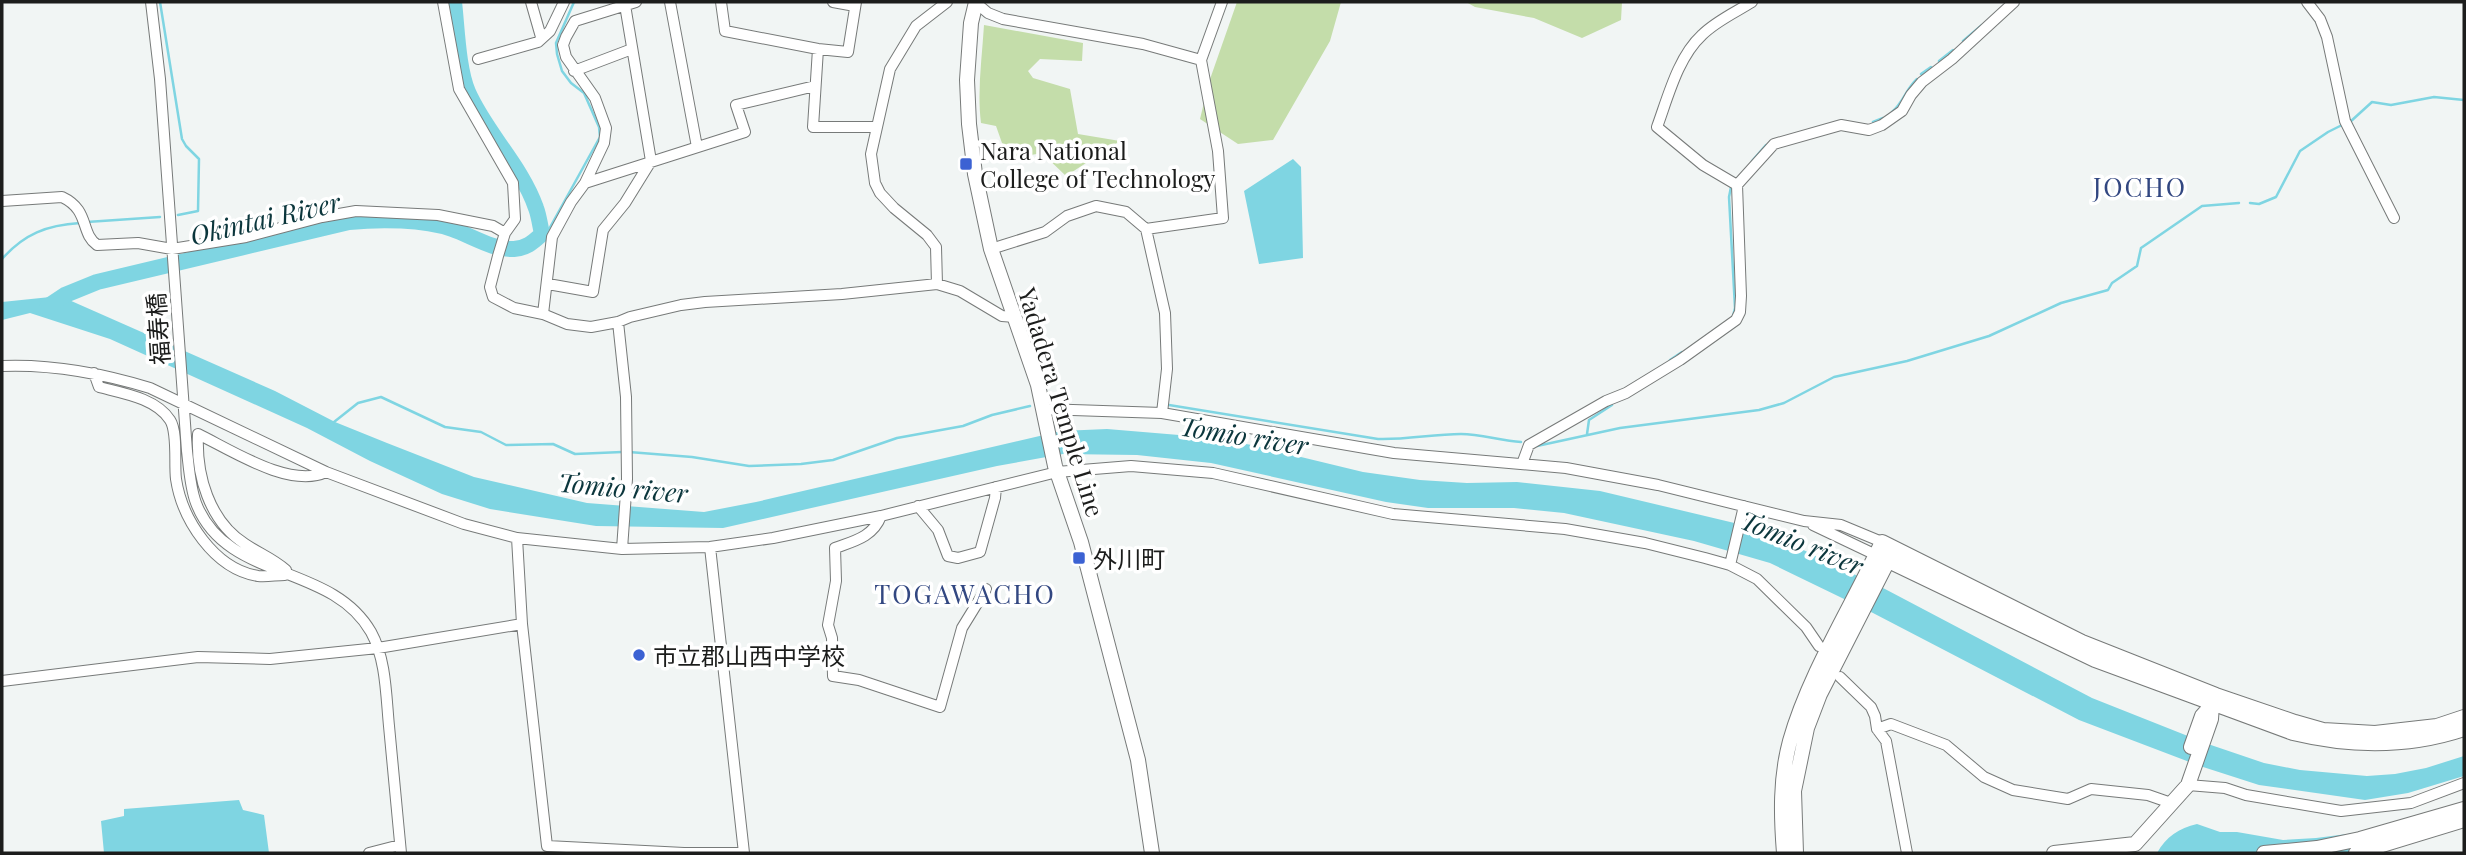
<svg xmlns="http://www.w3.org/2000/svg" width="2466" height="855" font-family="'Playfair Display','Noto Sans JP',serif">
  <rect width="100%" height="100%" fill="#f1f5f4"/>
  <!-- green -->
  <path fill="#c4ddaa" d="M1237 2H1341L1330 41 1273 140 1238 144 1200 119 1209 82Z
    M1466 2H1622L1621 20 1582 38 1534 18 1475 7Z
    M984 25 1083 43 1082 61 1040 59 1028 71 1033 78 1070 89 1078 134 1120 141 1066 176 1042 153 1015 158 1002 143 996 126 981 123C977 91 982 58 984 25Z"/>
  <!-- water -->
  <path fill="#7fd5e2" d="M1293 159 1301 167 1303 258 1259 264 1244 191Z
    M60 296 275 391 335 422 387 443 474 477 587 503 704 512 756 502 1061 431 1107 429 1203 437 1252 445 1363 472 1420 480 1467 483 1517 482 1600 491 1747 526 1795 546 1885 589 2092 698 2208 744 2264 763 2300 770 2367 776 2395 774 2426 768 2464 756V776L2408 793 2365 800 2259 785 2200 766 2079 720 1873 613 1770 563 1694 541 1564 513 1514 508H1428L1386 502 1211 463 1137 455 1063 454 997 466 723 528 596 526 490 509 442 494 370 461 307 428 110 339 30 313 2 320V302Z
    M239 800 243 810 264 815 269 853H104L101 821 124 816V809Z
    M2197 824 2220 832H2237L2283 840 2316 838 2355 833 2354 853H2157C2166 837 2179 828 2197 824Z"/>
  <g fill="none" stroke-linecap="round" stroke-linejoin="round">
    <!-- stream -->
    <path stroke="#7fd5e2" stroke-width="2.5" d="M160 2 182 139 186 146 199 159 198 211 178 215
      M1963 41 1982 25
      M1939 61 1953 50
      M1921 74 1931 67
      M1892 112C1903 103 1906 89 1917 79
      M1873 122 1883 118
      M2350 122 2372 102 2391 105 2434 97 2464 100
      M1752 161 1766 145
      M1731 187 1729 197 1735 308 1733 316
      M2250 203 2259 204 2276 197 2300 151 2328 132 2344 124
      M87 222 160 217
      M542 234 548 231 600 137 599 127 584 93 571 83 562 71 557 54 556 43 574 2
      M2 259C24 234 47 225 80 223
      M1670 360 1682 352
      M1169 405 1378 439C1406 440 1433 434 1461 434 1481 434 1501 441 1521 442
      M334 422 358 403 381 397 445 427 481 432 506 445 553 444 575 454 622 452
      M1587 434 1589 420 1612 405
      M1537 446 1620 428 1759 410 1784 403 1834 377 1907 361 1989 336 2061 303 2108 290 2112 283 2137 266 2141 248 2202 206 2239 203
      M629 452 692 457 749 466 801 464 833 460 897 438 963 426 992 415 1030 406"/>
    <!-- river -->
    <path stroke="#7fd5e2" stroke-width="16" d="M47 307 65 295 97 282 349 222C380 219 423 219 452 229 472 236 493 250 514 249 527 248 533 242 542 234 540 225 539 216 536 208 521 165 486 133 468 92 458 69 457 28 454 2"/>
    <!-- minor casing -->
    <g stroke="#777a79" stroke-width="12">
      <path id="minor" d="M151 2 160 79 187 451C189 468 190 487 196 503 226 582 331 562 371 632 386 659 386 695 389 726 393 768 397 811 401 853
        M443 2 459 89 513 183 515 219 505 233 498 256 490 287 493 297 514 308 543 314 567 324 591 327 618 322 630 317 681 305 705 302 842 294 937 284 960 291 1002 316 1015 317
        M531 2 541 37
        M670 2 697 147
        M721 2 725 31 818 49 848 52 856 2
        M833 2 855 6
        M975 2 988 13 1003 19 1143 44 1201 60
        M2307 2 2320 19 2327 37 2345 121 2394 218
        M818 49 813 127H876
        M478 59 538 42 550 31 564 2
        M574 71 632 49
        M585 183 745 132 736 105 815 86
        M1737 185 1774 144 1841 125 1869 130 1882 125 1902 111 1911 95 1922 82 1952 59 2014 2
        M1737 185 1703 165 1657 127C1668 97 1678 57 1702 35 1716 21 1736 12 1752 2
        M2 201 62 197C90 210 80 233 97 245L138 243 172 249 246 237 322 217 356 211 438 215 493 226 505 233
        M991 249 1045 232 1067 216 1096 206 1126 212 1146 229
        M548 284 593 292 603 230 625 203 651 161 625 5
        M937 284 936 247 927 235 894 208 880 193 875 183 871 154 890 69 916 26 947 2
        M543 314 552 237 571 202 585 183 604 143 606 128 595 98 566 57 563 45 566 37 575 21 636 2
        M618 322 626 397 627 479 622 549
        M2 366C53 364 101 373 150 388L326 472 464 524 517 538 622 549 710 547 773 538 881 516 1057 472 1131 466 1213 473 1393 514 1565 529 1645 543 1705 558 1730 565 1757 579 1806 627 1819 646
        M94 373 99 387C122 393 156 398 170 420 178 432 174 464 176 479 182 519 214 569 258 576 267 577 276 575 285 575
        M1043 409 1162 413 1394 453 1566 468 1658 485 1804 521 1841 525 1882 542
        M1162 413 1167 369 1165 313 1146 229 1223 218 1218 151 1201 60 1222 2
        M1522 464 1529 445 1606 401 1626 393 1680 360 1736 320 1740 312 1741 296 1737 185
        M918 506 938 530 948 556 958 558 980 552 995 498 996 487
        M881 516C873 537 854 541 835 548L836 581 828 625 832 638 833 676 859 680 940 707 962 628 986 589
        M1813 525 1876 555
        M517 538 522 624 547 846 684 853H744L710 547
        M1730 565 1744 506
        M286 570C272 558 260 554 245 544 209 521 196 475 198 434 231 450 290 489 326 472
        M1840 677 1871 707 1875 716 1877 729 1886 741 1907 853
        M2 681 198 657 270 659 378 648 522 624
        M1877 729 1891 724 1946 745 1984 777 2013 790 2068 799 2091 789 2148 795 2171 803
        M2188 785 2225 788 2246 795 2341 811 2411 803 2464 783
        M369 853 400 845"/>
    </g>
    <!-- major casing -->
    <g stroke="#777a79" stroke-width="16">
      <path id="major" d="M976 2 971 23 967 80 969 124 975 174 991 249 1038 385 1055 466 1081 542 1138 760 1152 853
        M1876 555 2095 660 2293 733C2351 747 2407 748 2464 729
        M2191 747 2202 716 2212 705
        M1784 853C1781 816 1780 778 1790 741 1809 674 1852 606 1882 542L2082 642 2216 695 2295 722 2323 730 2375 733 2437 726 2464 717
        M1796 853 1794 791 1807 728 1820 694 1892 553
        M2054 853 2135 844 2188 785 2211 719 2212 705 2216 696
        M2264 853 2317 848 2360 839 2464 809
        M2356 853 2464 820"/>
    </g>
    <!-- minor -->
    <use href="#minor" stroke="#fff" stroke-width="10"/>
    <!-- major -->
    <use href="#major" stroke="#fff" stroke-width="14"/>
  </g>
  <!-- markers -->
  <g fill="#3c62d3" stroke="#fff" stroke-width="2.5">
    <rect x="959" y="157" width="14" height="14" rx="3.5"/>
    <rect x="1072" y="551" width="14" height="14" rx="3.5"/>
    <circle cx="639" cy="655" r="7"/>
  </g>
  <g text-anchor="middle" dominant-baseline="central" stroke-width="7" stroke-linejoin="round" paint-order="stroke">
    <!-- poi labels -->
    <g font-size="24" fill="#1c1d1c" stroke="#fff" text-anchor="start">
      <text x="980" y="150">Nara National<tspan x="980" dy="28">College of Technology</tspan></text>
      <text x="1093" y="558">外川町</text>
      <text x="653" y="655">市立郡山西中学校</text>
    </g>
    <!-- street labels -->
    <g font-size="24" fill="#1c1d1c" stroke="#fff">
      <text transform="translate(157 329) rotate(-94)">福寿橋</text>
      <text transform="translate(1062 402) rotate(73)">Yadadera Temple Line</text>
    </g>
    <!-- neighbourhood labels -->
    <g font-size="26" letter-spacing="2" fill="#324781" stroke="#fff">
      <text x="2140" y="186">JOCHO</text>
      <text x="965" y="593">TOGAWACHO</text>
    </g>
    <!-- water labels -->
    <g font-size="26" font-style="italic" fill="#0b363c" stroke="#fff">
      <text transform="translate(265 218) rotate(-13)">Okintai River</text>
      <text transform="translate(1244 435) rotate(9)">Tomio river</text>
      <text transform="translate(623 487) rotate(5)">Tomio river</text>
      <text transform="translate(1802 542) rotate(22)">Tomio river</text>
    </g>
  </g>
  <!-- border -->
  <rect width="2466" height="855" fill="none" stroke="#1c1d1c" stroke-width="7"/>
</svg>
